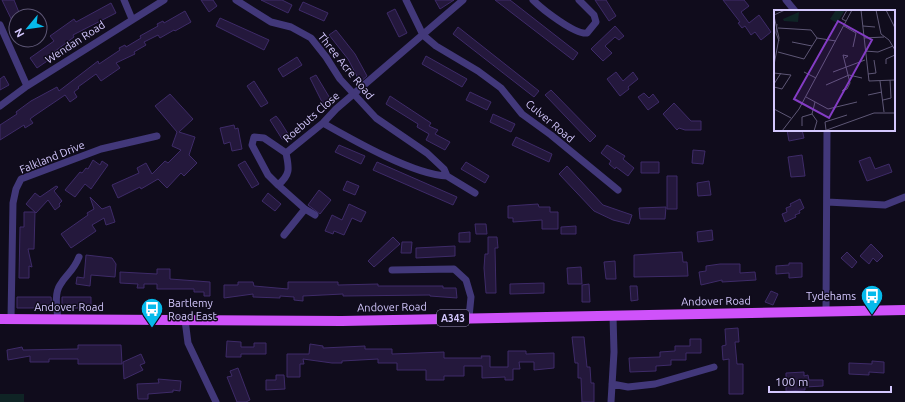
<svg xmlns="http://www.w3.org/2000/svg" width="905" height="402" font-family="Ubuntu,sans-serif">
  <rect width="100%" height="100%" fill="#100c1c"/>
  <!-- green -->
  <path fill="#0f2425" d="M0 394H24V402H0Z"/>
  <!-- building -->
  <path fill="#24183c" stroke="#3e2b68" d="M2 0H14L18 10 21 16H16V29Z
    M201 0H213L217 6 209 12Z
    M261 0H282L292 5 288 13Z
    M435 0H454L440 9Z
    M495 0H510L578 53 573 60Z
    M595 0H606L616 16 609 21Z
    M723 0H744L749 6 741 12 749 23 759 15 771 32 761 40 755 32 751 35 745 26 742 28 738 23 740 22Z
    M303 2 328 13 324 21 299 10Z
    M111 3 116 13 73 35 74 37 54 52 56 55 37 68 30 58 54 41 50 36 74 19 76 22Z
    M395 9 407 33 399 37 387 13Z
    M185 11 191 22 175 31 174 30 160 38 158 35 144 42 146 45 134 52 135 54 116 63 120 68 101 81 96 74 78 87 79 88 74 92 77 97 70 102 65 95 34 116 30 119 33 123 25 128 24 125 0 140V125L17 114 16 112 31 101 57 87 59 91 98 61 99 64 120 50 119 48 125 45 126 47 141 38 140 36 158 26 157 24 163 21 164 23Z
    M220 18 269 40 264 50 216 26Z
    M615 26 624 36 619 40 615 37 605 46 612 53 603 61 591 49Z
    M458 27 539 91 534 97 453 34Z
    M336 30 355 54 367 76 360 82 348 59 329 35Z
    M426 56 467 79 462 87 422 64Z
    M297 57 302 65 283 77 278 69Z
    M616 72 623 81 633 72 638 79 628 87 629 89 620 96 607 79Z
    M316 75 331 100 323 104 310 78Z
    M4 76 9 85 0 90V79Z
    M254 81 268 103 261 107 247 86Z
    M551 90 596 136 590 142 545 95Z
    M470 92 491 102 487 110 466 100Z
    M644 93 649 98 653 94 659 102 648 110 638 97Z
    M170 94 193 119 179 132 195 137 189 155 197 163 184 176 181 173 167 188 158 179 141 189 140 187 118 198 112 185 139 173 137 168 146 163 152 174 165 161 168 163 181 150 172 146 177 132 155 106Z
    M390 96 431 123 429 126 438 130 435 134 450 142 445 150 426 140 429 134 417 127 418 124 386 104Z
    M674 103 691 121H701V130H685L679 128 677 130 663 114Z
    M493 114 515 124 511 132 490 122Z
    M276 116 280 121 290 137 282 139 270 120Z
    M234 125 235 129 238 128 242 149 232 151 230 142 224 144 220 128Z
    M787 130H802L804 138 789 141Z
    M516 137 552 154 549 162 512 145Z
    M339 145 365 156 361 164 335 152Z
    M607 145 625 156 623 159 634 168 628 176 616 167 615 169 609 164 611 161 601 153Z
    M693 150 705 151 703 164 692 163Z
    M802 155 805 176 791 177 788 157Z
    M870 157 875 169 889 164 892 172 867 181 859 161Z
    M93 160 100 165 102 161 108 165 91 189 85 184 75 197 65 190 80 172 82 173 86 168 88 169Z
    M245 161 259 184 252 188 238 165Z
    M377 162 457 197 453 205 373 170Z
    M466 162 489 176 485 183 461 169Z
    M641 162H659V173H641Z
    M567 166 603 205 632 215 629 224 613 220 594 211 559 174Z
    M667 176H677V209H667Z
    M347 181 359 186 355 195 343 190Z
    M709 181 711 195 698 196 697 183Z
    M56 186 58 187 54 191 62 201 59 204 60 206 55 210 48 200 36 213 26 204 35 193 40 197Z
    M319 190 331 200 320 214 308 205Z
    M268 193 281 204 275 211 262 201Z
    M90 197 102 209 110 206 115 222 106 225 104 218 92 225 96 231 71 248 61 234 88 215 87 213 94 209Z
    M800 199 804 208 799 211 800 213 795 215 796 217 785 222 782 214 787 212 786 208 791 206 790 204Z
    M349 204 366 212 361 222 352 218 344 235 334 231 333 234 325 231 332 215 342 220Z
    M538 204 539 207H550V212H558V229H542V220L513 222V218H508V206Z
    M666 207 665 219H640L639 208Z
    M24 212H35L34 249H28L32 267 29 266V278H19L20 227H24Z
    M475 224H486L487 234H476Z
    M576 226V234H561V227Z
    M712 230 713 240 698 242 697 232Z
    M470 232V242H459V233Z
    M393 237 400 244 374 267 368 261Z
    M488 237H497L498 248H495L496 293H486L484 268 485 254H488Z
    M402 242H412L411 253H401Z
    M871 244 883 256 877 262 873 258 869 264 860 256Z
    M455 246V256L416 258V248Z
    M682 252 683 262H687L688 276 634 277V255Z
    M847 252 857 262 852 268 841 258Z
    M86 255 112 258 116 264 115 277 91 275 90 286 76 284 77 277 84 278Z
    M615 261 616 279H606L604 262Z
    M789 263H802V277L789 278V273L776 274V266L789 265Z
    M720 264H740V273L755 272 756 280 722 282V280L701 285 699 272 706 271V266Z
    M581 267 582 284H568L567 268Z
    M157 269H170V279L210 282V296H204V292H194V289H157V284H144V288H137L138 284 120 283V272L157 274Z
    M238 282H253L254 286 288 289V282H338V285L378 284V286H443V288H456L457 298 430 296V295L343 296V294L303 296V301L294 300V297L280 296V298L253 297V294L224 298V285H238Z
    M544 283V293L510 294V284Z
    M589 284 590 302H582V285Z
    M630 286H637L638 300 631 301Z
    M771 291 778 294 773 305 765 302Z
    M17 297H51L52 308H17Z
    M62 297H91V308H62Z
    M738 328 739 342H735L737 364H743V394H729V359L723 360 722 346 726 345 725 329Z
    M572 337H584L587 367H590L591 383H594V402H582L581 378H578V363H575Z
    M690 339H701V353H686V360H671V365L656 366V371L630 372 629 358 660 357V352L675 351V346H690Z
    M227 341 241 342V347H254V343H266V354H241V357H226Z
    M310 344 323 346V348L365 346V349H392V354L444 352V358H482L481 356H490V367H508V351H526V354L554 353V368L534 370V362H519L520 369H513V380H505V377L482 378V366H464V376H444V380H426V370H397V363H378V359L342 361V363H332L303 359 304 364H300V377H287V354H309Z
    M78 345H121L122 364H78V359H49V362H30V356L8 360 7 350 22 347 23 350 78 349Z
    M141 354 145 363 140 365 143 370 124 379 123 362Z
    M872 361 884 362V373L869 372V375L849 374V363L872 364Z
    M238 368 250 400 246 402H237L227 377 232 376 230 371Z
    M804 372V376L808 375 809 380H823V386L805 387V390L786 391V373Z
    M276 375H284L285 389 266 390V380H276Z
    M158 379 181 381 180 391 173 390V392L148 394V399H138L137 384 159 383Z"/>
  <g fill="none" stroke-linecap="round" stroke-linejoin="round">
    <!-- minor -->
    <path stroke="#42387a" stroke-width="7" d="M124 0 132 19
      M236 0 271 22 291 27 311 38 326 57 340 79 376 118 427 153 444 169 447 176 475 193
      M406 0 423 35 436 46 478 71 501 88 522 114 551 135 618 190
      M533 0C542 9 575 35 587 33L596 22 594 15 579 0
      M786 0 795 11
      M0 25 27 86
      M0 106 27 86 164 0
      M323 123C353 140 414 175 447 176
      M286 153 264 138 254 137 252 145 268 175 278 185C291 174 289 168 286 153L323 123 336 109 463 0
      M278 185 305 209
      M827 202 885 205 905 197
      M284 235 305 209 315 215
      M392 270 454 269 466 280 471 297 469 317
      M826 312 827 130
      M11 319 13 203 16 189 21 179 101 149 157 136
      M58 319C57 309 54 294 60 285 67 273 73 272 79 257
      M185 320 188 343 216 402
      M612 384 628 387 655 384 714 367
      M611 402 614 352 613 316"/>
    <!-- primary -->
    <path stroke="#cf52fa" stroke-width="10" d="M0 319 342 321 905 310"/>
  </g>
  <!-- icons -->
  <defs>
    <g id="bus-pin" transform="scale(1.15)"><path d="M0 17L-7.5 6A9.5 9.5 0 1 1 7.5 6Z" fill="#06baeb" stroke="#100c1c"/><path d="M-5-6H5V4H4V6H2V4H-2V6H-4V4H-5ZM-3.5-4V0h7V-4ZM-3.5 1.2v1.5H-2V1.2ZM2 1.2v1.5H3.5V1.2Z" fill="#fff"/></g>
  </defs>
  <g fill-rule="evenodd">
    <use href="#bus-pin" x="872" y="296"/>
    <use href="#bus-pin" x="152" y="309"/>
  </g>
  <g text-anchor="middle" dominant-baseline="central" stroke-width="3" stroke-linejoin="round" paint-order="stroke">
    <!-- shield labels -->
    <rect fill="#100c1c" stroke="#9990ba" stroke-width="1" x="437" y="310" width="32" height="16" rx="3"/>
    <g font-size="10" font-weight="bold" fill="#d4c8fe">
      <text x="453" y="318">A343</text>
    </g>
    <!-- street labels -->
    <g font-size="11" fill="#d4c8fe" stroke="#100c1c">
      <text transform="translate(75 42) rotate(-33)">Wendan Road</text>
      <text transform="translate(346 66) rotate(51)">Three Acre Road</text>
      <text transform="translate(311 117) rotate(-41)">Roebuts Close</text>
      <text transform="translate(550 121) rotate(40)">Culver Road</text>
      <text transform="translate(52 157) rotate(-22)">Falkland Drive</text>
      <text transform="translate(716 301) rotate(-1)">Andover Road</text>
      <text x="69" y="307">Andover Road</text>
      <text transform="translate(392 307) rotate(-1)">Andover Road</text>
    </g>
    <!-- poi labels -->
    <g font-size="11" fill="#d4c8fe" stroke="#100c1c" text-anchor="end">
      <text x="856" y="296">Tydehams</text>
      <text x="168" y="303" text-anchor="start">Bartlemy<tspan x="168" dy="13">Road East</tspan></text>
    </g>
  </g>
  <!-- overview -->
  <g transform="translate(774 10)">
    <rect width="121" height="121" fill="#100c1c"/>
    <path d="M62 0H71L63 13 56 9ZM25 2 24 12 10 11 9 9Z" fill="#0f2425"/>
    <path fill="none" stroke="#5e5776" stroke-width="1" d="M87 0 95 71 121 70M102 0 107 24 115 30 121 40M112 0 121 18M0 5 11 0M0 6 5 28 0 55M72 11 68 9 73 0M3 14 2 23 5 31M70 16 82 23 79 37M89 16 101 17M4 18 37 20 43 28 62 31M90 28 110 27M18 32 38 36 43 28M91 41 104 42 119 36M4 42 30 49 38 36M71 48 74 46 69 45 76 73 73 79 68 81 73 76M112 54V49L121 45M30 62 42 68M59 62 91 50M0 63 17 65 8 79 0 77M94 64 102 63 100 50M106 71 110 102M0 74 7 63M52 75 75 65 88 68M94 85 108 82M32 87 54 99 83 92M109 90 117 88 116 70M0 99 17 108M38 104 43 111 40 121M38 104 41 92M28 116V107L38 104M52 120 51 112 73 105M8 121 25 99 78 0M50 121 100 103H121"/>
    <path fill="#843cc5" fill-opacity="0.15" stroke="#843cc5" stroke-width="2" d="M64 11 98 30 55 108 20 89Z"/>
    <rect width="121" height="121" fill="none" stroke="#d4c8fe" stroke-width="2"/>
  </g>
  <!-- north arrow -->
  <g transform="translate(28 28) rotate(241)"><circle r="19" fill="#100c1c" stroke="#5e5776"/>
  <path d="M0-3L7 15L0 10L-7 15Z" fill="#06baeb"/>
  <text y="-6" font-size="11" font-weight="bold" text-anchor="middle" fill="#d4c8fe">N</text>
  </g>
  <!-- scale -->
  <path d="M769 386v6h122v-6" fill="none" stroke="#d4c8fe" stroke-width="2"/>
  <text x="775" y="386" font-size="12" fill="#d4c8fe" stroke="#100c1c" stroke-width="3" paint-order="stroke">100 m</text>
</svg>
